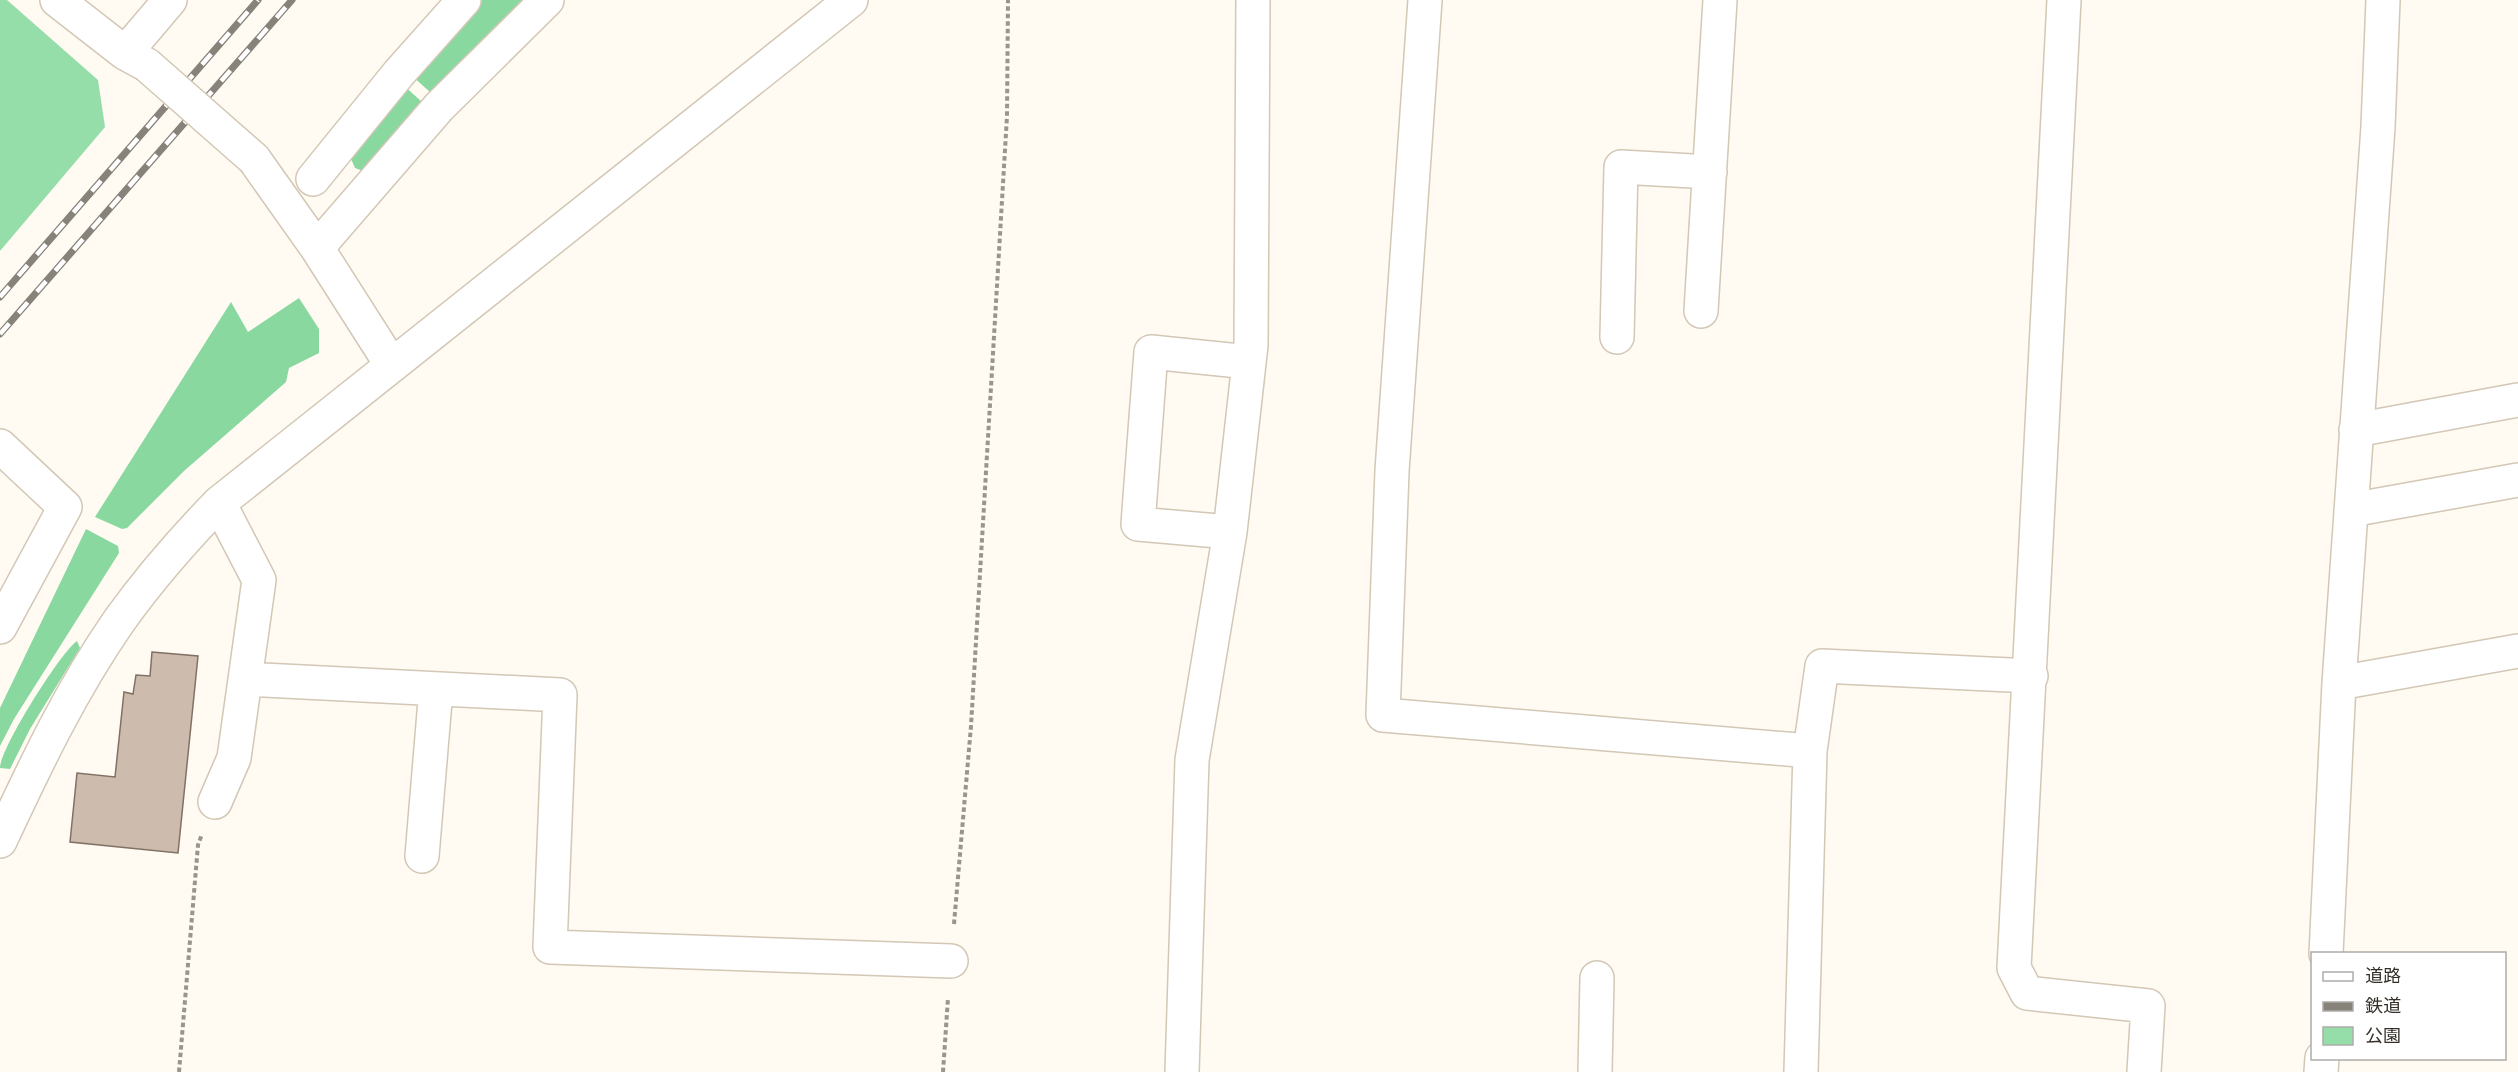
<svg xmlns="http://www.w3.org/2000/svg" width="2518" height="1072" font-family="'Work Sans','Noto Sans JP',sans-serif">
  <rect width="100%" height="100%" fill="#fffaf2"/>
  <!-- green -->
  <path fill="#95dda9" d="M0 0H7L98 80 105 127 0 251Z"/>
  <!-- forest -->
  <path fill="#88d89f" d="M477 0H523L431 93 410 74Z
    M402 84 422 102 363 171 355 168 349 154Z
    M299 298 319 329V353L289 368 286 382 184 471 127 528 122 529 95 517 231 302 248 332Z
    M86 529 118 546 119 553 14 719 0 746V708Z
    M77 641 80 648 30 729 10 769 0 768C0 749 60 653 77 641Z"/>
  <!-- building -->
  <path fill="#cdbcae" stroke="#807164" stroke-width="1.5" d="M152 652 198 656 178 853 70 842 77 773 115 777 124 692 133 694 136 675 150 676Z"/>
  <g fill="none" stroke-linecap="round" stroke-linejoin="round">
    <!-- minor casing -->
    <g stroke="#d3c7b5" stroke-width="36">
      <path id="minor" d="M57 0 125 53 147 65
        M1425 0 1392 471 1383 715 1810 751
        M2064 0 2014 968 2027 993 2148 1006 2144 1072
        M125 53 170 0
        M254 159 317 248 391 364
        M313 179 399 73 464 0
        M317 248 439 107 547 0
        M1701 311 1720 0
        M1617 337 1621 167 1710 172
        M2356 430 2518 400
        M0 446 65 507 0 627
        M2351 510 2518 480
        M1230 532 1138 524 1151 352 1249 362
        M246 679 560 695 550 947 951 961
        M2339 683 2518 651
        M215 802 234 758 259 580 219 503
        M0 841C35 766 71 690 119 621 149 579 183 540 219 503L851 0
        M422 856 436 689
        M2326 954 2339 683 2378 127 2383 0
        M1182 1072 1192 760 1230 532 1251 345 1253 0
        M1595 1072 1597 978
        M1801 1072 1810 751 1822 666 2031 676
        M2321 1072 2322 1058"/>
    </g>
    <!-- path -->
    <path stroke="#99948d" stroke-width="4" stroke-dasharray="4.5 3" stroke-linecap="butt" d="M954 924 971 726 1007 116 1008 0
      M179 1072 198 845 202 834
      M943 1072 948 998"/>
    <!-- minor -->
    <use href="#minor" stroke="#fff" stroke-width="33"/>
    <!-- rail casing -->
    <g stroke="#87837b" stroke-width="7">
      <path id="rail" d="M0 297 258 0
        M0 334 292 0"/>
    </g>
    <!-- rail -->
    <use href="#rail" stroke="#fff" stroke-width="4.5" stroke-dasharray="14" stroke-linecap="butt"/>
    <!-- minor-bridge casing -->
    <g stroke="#d3c7b5" stroke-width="36" stroke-linecap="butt">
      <path id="minor-bridge" d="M147 65 254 159"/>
    </g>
    <!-- minor-bridge -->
    <use href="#minor-bridge" stroke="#fff" stroke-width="33"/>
  </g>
  <!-- legend -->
  <rect x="2311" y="952" width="195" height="108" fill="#ffffff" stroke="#aeaca9" stroke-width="1.5"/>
  <rect x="2323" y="972" width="30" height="9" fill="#ffffff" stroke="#aeaca9" stroke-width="1.5"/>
  <text x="2365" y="982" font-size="18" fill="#343029">道路</text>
  <rect x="2323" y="1002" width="30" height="9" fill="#87837b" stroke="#aeaca9" stroke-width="1.5"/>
  <text x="2365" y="1012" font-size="18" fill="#343029">鉄道</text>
  <rect x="2323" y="1027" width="30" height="18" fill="#95dda9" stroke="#aeaca9" stroke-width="1.5"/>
  <text x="2365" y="1042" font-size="18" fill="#343029">公園</text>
</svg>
